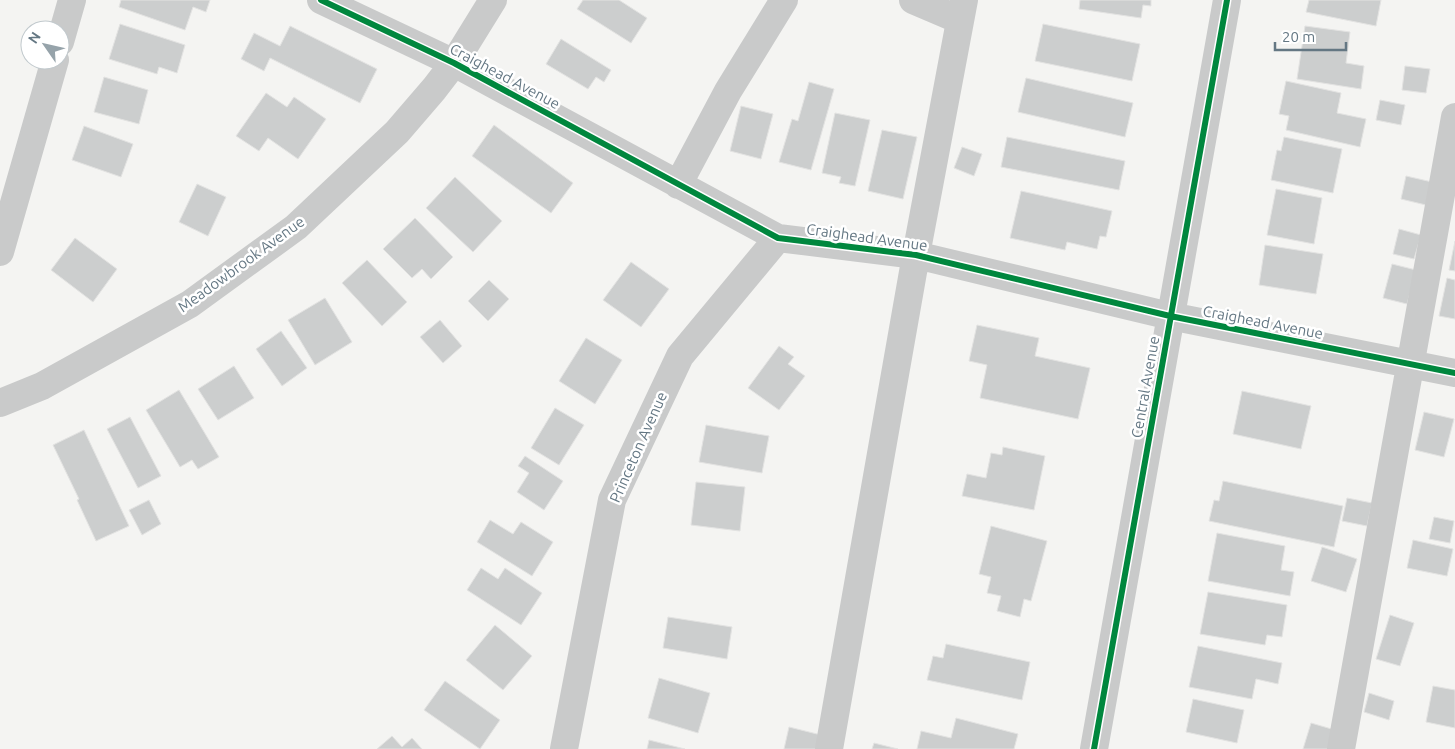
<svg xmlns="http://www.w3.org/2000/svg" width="1455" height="749" font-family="Ubuntu,sans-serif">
  <rect width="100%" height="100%" fill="#f4f4f2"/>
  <!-- building -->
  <path fill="#cccece" stroke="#e3e3e2" d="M121 0H210L206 12 193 7 185 30 119 7Z
    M583 0H619L647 18 631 43 577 9Z
    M1080 0H1151V6L1143 5 1141 18 1079 9Z
    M1309 0H1381L1376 26 1306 12Z
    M120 24 185 45 177 73 159 67 157 74 109 59Z
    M1043 24 1140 44 1132 81 1035 61Z
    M290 26 377 69 360 103 270 58 264 71 241 59 254 33 280 46Z
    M1305 26 1350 32 1346 63 1364 66 1361 89 1297 79Z
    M561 39 611 70 604 82 596 77 588 89 546 64Z
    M1405 66 1430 69 1426 93 1402 90Z
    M104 77 148 90 139 124 94 112Z
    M1026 78 1133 103 1125 137 1018 112Z
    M1286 81 1341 93 1337 113 1366 119 1360 147 1286 130 1289 116 1279 114Z
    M809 82 834 89 811 170 779 162 792 119 798 121Z
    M266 93 287 107 294 97 326 119 298 159 268 138 259 151 236 136Z
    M1380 100 1405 105 1401 125 1376 120Z
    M741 106 773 114 761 159 730 151Z
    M835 113 870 120 855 186 839 183 841 177 822 173Z
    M494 125 573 183 551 213 472 156Z
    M84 126 133 144 121 177 72 160Z
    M882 130 917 137 903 199 868 191Z
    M1007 137 1125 161 1119 190 1001 167Z
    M1284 137 1342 149 1333 193 1271 180 1277 150 1281 151Z
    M962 147 982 154 974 176 954 168Z
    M1406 176 1432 182 1426 205 1401 199Z
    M455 177 502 221 473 252 426 208Z
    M197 184 226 197 208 236 179 222Z
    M1276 189 1322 198 1314 244 1267 235Z
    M1021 191 1112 211 1106 237 1100 236 1097 249 1067 242 1065 250 1010 238Z
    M415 218 453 257 431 279 422 269 412 278 383 249Z
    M1399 229 1421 235 1414 259 1393 254Z
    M75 238 117 269 93 302 51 270Z
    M1455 241V271L1449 270Z
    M1265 245 1323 254 1316 294 1259 285Z
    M367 260 407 302 382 326 342 283Z
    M631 262 669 289 641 327 603 300Z
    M1392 264 1416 270 1407 304 1383 298Z
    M1447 278 1455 280V319L1439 316Z
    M489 280 509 299 488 321 468 301Z
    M325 298 352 342 315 365 288 320Z
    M440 320 462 346 443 363 420 337Z
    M977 325 1039 338 1035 356 1090 368 1078 419 980 398 987 365 969 361Z
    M281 331 307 368 282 386 256 349Z
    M586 338 622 360 595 404 559 381Z
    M779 346 794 357 788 364 805 376 779 410 748 388Z
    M234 366 254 398 218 420 198 389Z
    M179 390 219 457 198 469 192 460 180 467 146 410Z
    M1242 391 1311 406 1301 449 1233 434Z
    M555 408 584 425 559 465 531 448Z
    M1424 412 1454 419 1444 457 1415 450Z
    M130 417 161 476 138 488 107 429Z
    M706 425 769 436 762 473 699 462Z
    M84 430 129 526 96 541 77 500 79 499 53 445Z
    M1003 447 1045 456 1034 510 962 496 967 474 986 478 991 453 1002 455Z
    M525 456 563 481 544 510 517 492 529 473 518 466Z
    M1223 481 1343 506 1334 547 1209 521 1214 500 1219 501Z
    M696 482 745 487 740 531 691 525Z
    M1347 498 1372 503 1367 526 1342 521Z
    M149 500 161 524 142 535 129 510Z
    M1434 517 1454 521 1450 543 1429 539Z
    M490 520 513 534 521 522 553 542 532 576 477 542Z
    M991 526 1047 541 1031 601 1024 599 1020 617 997 611 1001 596 987 593 991 577 979 574Z
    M1217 533 1285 546 1281 570 1294 572 1290 596 1208 581Z
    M1413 540 1453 549 1447 576 1407 568Z
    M1322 547 1357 559 1346 592 1311 581Z
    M481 568 498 579 505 568 542 593 521 625 467 590Z
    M1208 592 1287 605 1282 637 1267 635 1265 645 1200 634Z
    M1390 615 1414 623 1400 666 1376 659Z
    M668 617 732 627 727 659 663 648Z
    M495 625 532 656 503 690 466 660Z
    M946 644 1030 662 1022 700 927 680 933 656 943 658Z
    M1198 646 1282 663 1278 684 1256 679 1252 699 1189 687Z
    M659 678 710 693 698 733 648 718Z
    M445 681 500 720 480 749 424 710Z
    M1433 686 1455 690V728L1426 722Z
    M1369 693 1394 701 1389 720 1364 712Z
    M1193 699 1244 710 1237 743 1186 732Z
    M956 718 1018 734 1014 749H917L921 731 951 738Z
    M1311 723 1335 730 1330 749H1303Z
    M789 727 821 735 818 749H784Z
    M392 736 402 747 412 738 422 749H377Z
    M649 740 685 749H647Z
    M874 743 898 749H872Z"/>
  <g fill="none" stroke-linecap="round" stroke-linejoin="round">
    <!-- minor -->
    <path stroke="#c9caca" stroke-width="28" d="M321 0 454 63 778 238 916 255 1170 316 1455 373
      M913 0 960 20
      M60 42 72 0
      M678 185 728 91 784 0
      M0 252 55 60
      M0 403 42 386 190 304 296 227 397 132 434 89 454 63 493 0
      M564 749 612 500 680 356 778 238
      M829 749 916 255 964 0
      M1094 749 1227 0
      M1341 749 1455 117"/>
    <!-- cycleway casing -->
    <g stroke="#fff" stroke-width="9">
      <path id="cycleway" d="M321 0 454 63 778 238 916 255 1170 316 1455 373
        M1094 749 1227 0"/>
    </g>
    <!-- cycleway -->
    <use href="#cycleway" stroke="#00873e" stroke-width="6"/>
  </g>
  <g text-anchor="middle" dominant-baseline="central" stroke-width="5" stroke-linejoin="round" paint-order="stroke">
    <!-- street labels -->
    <g font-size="15" fill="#647783" stroke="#fff">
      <text transform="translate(505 76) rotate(28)">Craighead Avenue</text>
      <text transform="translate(867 237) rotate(8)">Craighead Avenue</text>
      <text transform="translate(241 264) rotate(-36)">Meadowbrook Avenue</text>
      <text transform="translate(1263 322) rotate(11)">Craighead Avenue</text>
      <text transform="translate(1145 387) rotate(-80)">Central Avenue</text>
      <text transform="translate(638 447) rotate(-66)">Princeton Avenue</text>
    </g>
  </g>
  <!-- north arrow -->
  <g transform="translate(45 45) rotate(304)"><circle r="24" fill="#ffffff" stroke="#c1c9cd"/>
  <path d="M0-4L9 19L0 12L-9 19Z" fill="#96a3aa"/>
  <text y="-8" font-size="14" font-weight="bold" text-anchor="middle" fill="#647783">N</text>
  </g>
  <!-- scale -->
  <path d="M1275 42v8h71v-8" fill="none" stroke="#647783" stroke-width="2.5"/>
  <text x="1282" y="42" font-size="15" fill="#647783" stroke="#ffffff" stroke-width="4" paint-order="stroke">20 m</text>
</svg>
